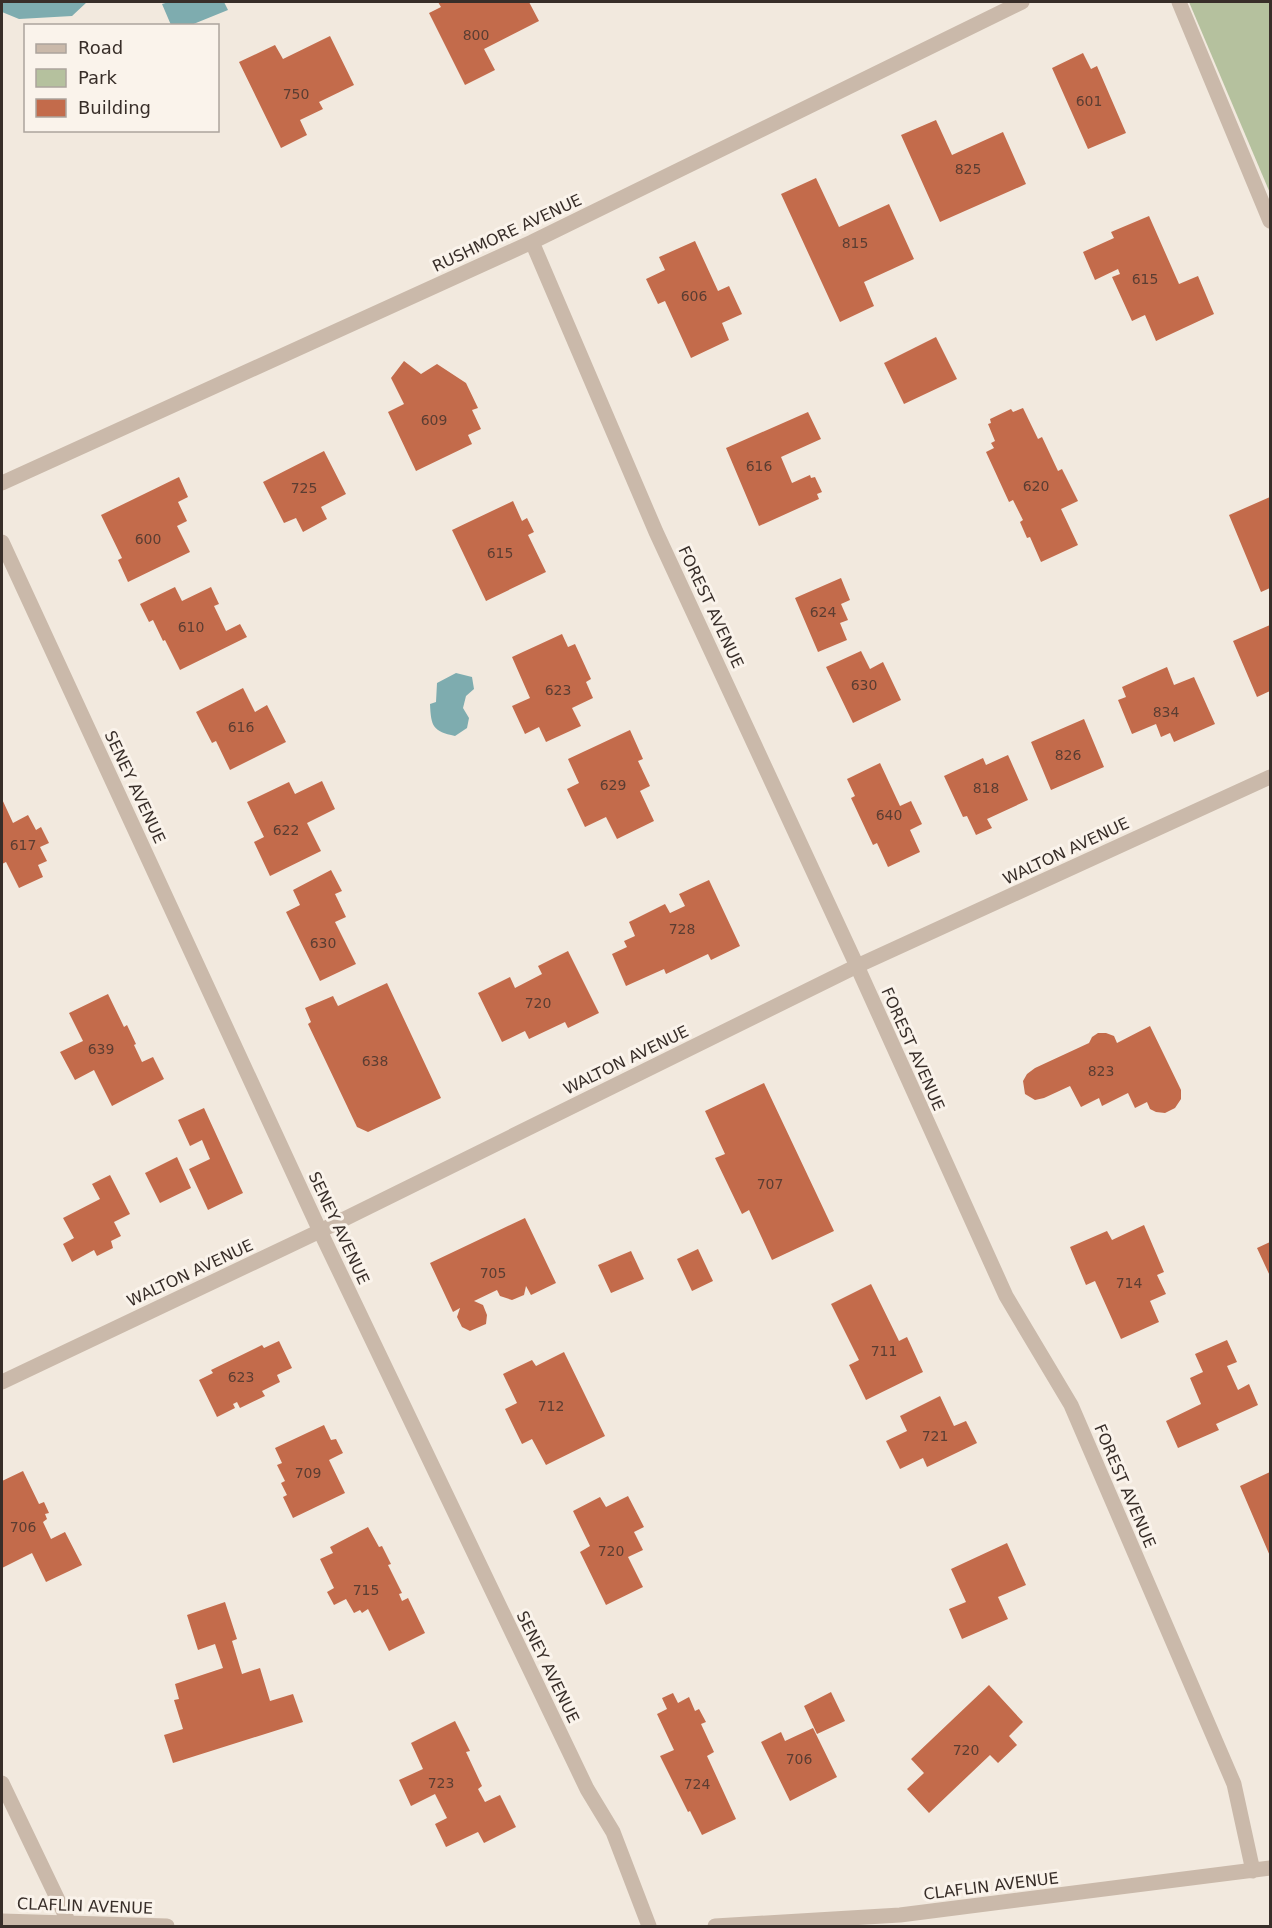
<svg xmlns="http://www.w3.org/2000/svg" width="1272" height="1928" font-family="'DejaVu Sans',sans-serif">
  <rect width="100%" height="100%" fill="#f2e9de"/>
  <!-- green -->
  <path fill="#b5c19e" d="M1189 2H1270V193Z"/>
  <!-- water -->
  <path fill="#7eacaf" d="M2 2H87L72 16 19 19 2 12Z
    M169 2H224L228 10 191 25H171L162 4Z
    M456 673 472 677 474 689 466 696 463 708 469 718 467 728 455 736C433 731 431 727 430 704L436 702 437 683Z"/>
  <!-- building -->
  <path fill="#c36b4b" d="M438 2H529L539 21 484 49 495 70 465 85 429 13 441 7Z
    M330 36 354 85 319 102 323 109 300 120 307 135 281 148 239 62 275 45 283 59Z
    M1083 53 1091 69 1097 66 1126 133 1088 149 1052 68Z
    M936 120 952 155 1003 132 1026 184 940 222 901 135Z
    M816 178 839 227 889 204 914 259 864 282 874 306 840 322 781 194Z
    M1149 216 1179 284 1198 276 1214 314 1156 341 1145 315 1132 321 1112 277 1120 274 1118 269 1095 280 1083 252 1114 238 1111 232Z
    M695 241 718 291 729 286 742 314 722 323 729 340 691 358 665 301 658 304 646 279 665 270 659 257Z
    M936 337 957 379 904 404 884 363Z
    M404 361 421 374 437 364 466 383 478 408 472 410 481 429 468 435 472 444 416 471 388 412 404 404 391 378Z
    M1023 408 1038 439 1042 437 1058 471 1062 469 1078 501 1061 509 1078 545 1041 562 1030 537 1027 538 1020 522 1023 520 1013 500 1009 502 986 452 994 448 991 443 995 441 988 424 991 423 990 419 1011 409 1013 412Z
    M808 412 821 439 781 457 792 483 810 475 811 478 815 477 822 492 817 494 819 499 759 526 726 448Z
    M324 451 346 494 321 507 327 519 303 532 296 518 284 523 263 482Z
    M179 477 188 497 178 502 187 521 177 526 190 552 128 582 118 560 122 558 101 515Z
    M1270 497V588L1261 592 1229 515Z
    M513 501 522 521 527 518 534 532 528 535 546 572 486 601 452 530Z
    M841 578 850 600 841 604 848 620 840 623 847 640 818 652 795 598Z
    M175 587 182 601 211 587 219 604 214 606 226 631 240 624 247 637 180 670 165 640 163 641 153 620 149 622 140 604Z
    M1270 625V691L1257 697 1233 641Z
    M562 634 568 647 575 644 591 679 586 682 593 698 572 708 581 726 546 742 539 727 525 734 512 706 530 698 512 657Z
    M861 651 870 669 883 662 901 700 853 723 826 667Z
    M1167 667 1174 685 1194 677 1215 724 1174 742 1170 733 1161 737 1156 724 1132 734 1118 700 1126 697 1122 687Z
    M243 688 255 712 267 705 286 742 230 770 216 741 212 743 196 712Z
    M1084 719 1104 767 1051 790 1031 742Z
    M630 730 643 759 638 761 650 786 640 791 654 821 617 839 606 817 585 827 567 789 579 783 568 759Z
    M1008 755 1028 800 987 819 992 828 976 835 967 816 963 817 944 776 983 758 986 765Z
    M880 763 900 806 911 801 922 824 910 830 920 852 888 867 877 843 873 845 851 798 855 796 847 779Z
    M322 781 335 809 307 823 321 851 270 876 254 842 264 837 247 802 289 782 295 794Z
    M2 799 13 823 28 815 36 830 41 827 49 843 40 847 47 861 38 865 43 877 19 888 6 862 2 864Z
    M331 870 342 891 335 894 346 917 335 922 356 964 320 981 286 912 300 905 293 890Z
    M709 880 740 946 711 960 708 954 666 974 664 969 626 986 612 954 627 947 624 941 635 936 629 922 665 904 670 913 685 906 679 894Z
    M568 951 599 1013 568 1028 565 1022 529 1039 525 1031 502 1042 478 993 510 977 515 988 542 974 538 966Z
    M387 983 441 1098 368 1132 357 1127 308 1024 311 1022 305 1008 333 996 338 1006Z
    M108 994 124 1027 127 1025 136 1044 134 1045 142 1062 153 1057 164 1079 112 1106 94 1070 75 1080 60 1052 83 1041 69 1013Z
    M1150 1026 1181 1090V1099L1175 1108 1165 1113 1156 1112 1150 1109 1147 1102 1135 1108 1128 1093 1102 1106 1099 1098 1081 1107 1070 1086 1044 1098 1035 1100 1025 1094 1023 1081 1027 1074 1035 1068 1089 1043 1092 1037 1098 1033H1106L1114 1036 1117 1043Z
    M764 1083 834 1231 772 1260 749 1210 742 1214 715 1158 725 1154 705 1111Z
    M204 1108 243 1193 208 1210 189 1169 210 1159 202 1140 190 1146 178 1120Z
    M177 1157 191 1188 160 1203 145 1173Z
    M110 1175 130 1214 114 1222 121 1236 111 1241 113 1248 97 1256 94 1250 72 1262 63 1244 74 1238 63 1218 100 1199 92 1184Z
    M525 1218 556 1283 531 1295 526 1286 524 1295 512 1300 500 1296 497 1290 474 1301 483 1305 487 1315 486 1324 470 1331 462 1327 457 1317 460 1308 453 1312 430 1263Z
    M1144 1225 1164 1272 1157 1275 1166 1294 1150 1301 1159 1322 1121 1339 1095 1281 1086 1285 1070 1247 1107 1231 1112 1240Z
    M1270 1242V1276L1257 1248Z
    M698 1249 713 1281 692 1291 677 1259Z
    M631 1251 644 1279 611 1293 598 1265Z
    M871 1284 899 1341 907 1337 923 1372 866 1400 849 1365 859 1360 831 1304Z
    M1227 1340 1237 1362 1227 1366 1238 1390 1249 1384 1258 1405 1216 1424 1219 1430 1178 1448 1166 1421 1201 1404 1190 1378 1203 1372 1195 1354Z
    M279 1341 292 1368 277 1375 280 1382 262 1391 265 1396 240 1408 237 1402 233 1404 235 1408 217 1417 199 1380 213 1373 211 1370 262 1345 264 1348Z
    M564 1352 605 1436 546 1465 532 1439 522 1444 505 1409 517 1403 503 1374 532 1360 536 1366Z
    M940 1396 954 1426 966 1421 977 1443 927 1467 923 1458 900 1469 886 1441 907 1431 900 1416Z
    M324 1425 331 1440 336 1439 343 1453 329 1460 345 1493 293 1518 283 1497 287 1495 281 1483 285 1481 277 1465 282 1463 275 1448Z
    M23 1471 39 1504 44 1502 49 1513 45 1514 47 1519 43 1522 51 1539 65 1532 82 1565 46 1582 32 1553 2 1568V1481Z
    M1270 1472V1556L1240 1486Z
    M628 1496 644 1527 634 1532 643 1550 628 1557 643 1587 606 1605 580 1552 590 1546 573 1511 600 1497 606 1507Z
    M368 1527 379 1547 382 1546 391 1564 388 1565 402 1593 399 1594 402 1601 408 1598 425 1633 389 1651 368 1609 362 1613 360 1610 354 1613 346 1599 334 1605 327 1592 334 1588 320 1559 333 1553 330 1547Z
    M1007 1543 1026 1585 998 1597 1008 1619 962 1639 949 1609 966 1602 951 1569Z
    M225 1602 237 1639 232 1641 242 1674 260 1668 270 1701 293 1694 303 1722 173 1763 164 1735 183 1729 174 1700 179 1699 175 1684 223 1668 215 1644 198 1650 187 1615Z
    M989 1685 1023 1722 1009 1736 1017 1745 998 1763 990 1755 929 1813 907 1789 924 1773 911 1759Z
    M831 1692 845 1721 817 1734 804 1706Z
    M673 1693 678 1703 689 1697 695 1711 699 1709 706 1722 701 1724 714 1752 707 1756 736 1819 702 1835 690 1811 688 1812 660 1756 674 1750 657 1714 667 1709 662 1698Z
    M455 1721 470 1751 466 1752 482 1786 478 1789 485 1802 500 1795 516 1827 484 1843 478 1832 446 1847 435 1824 447 1818 435 1794 411 1806 399 1780 423 1769 411 1743Z
    M813 1728 837 1777 790 1801 761 1742 781 1732 785 1741Z"/>
  <g fill="none" stroke-linecap="round" stroke-linejoin="round">
    <!-- street -->
    <path stroke="#cab9aa" stroke-width="15" d="M1179 2 1270 221
      M532 242 656 532 857 966 1006 1296 1071 1405 1234 1784 1253 1871
      M2 483 532 242 1022 2
      M2 542 320 1231 587 1789 613 1832 649 1926
      M2 1382 320 1231 857 966 1270 777
      M2 1783 69 1923
      M2 1921 167 1926
      M715 1926 900 1915 1270 1868"/>
  </g>
  <g text-anchor="middle" dominant-baseline="central" stroke-width="6" stroke-linejoin="round" paint-order="stroke">
    <!-- number labels -->
    <g font-size="14" fill="#5b3d32">
      <text x="476" y="35">800</text>
      <text x="296" y="94">750</text>
      <text x="1089" y="101">601</text>
      <text x="968" y="169">825</text>
      <text x="855" y="243">815</text>
      <text x="1145" y="279">615</text>
      <text x="694" y="296">606</text>
      <text x="434" y="420">609</text>
      <text x="759" y="466">616</text>
      <text x="1036" y="486">620</text>
      <text x="304" y="488">725</text>
      <text x="148" y="539">600</text>
      <text x="500" y="553">615</text>
      <text x="823" y="612">624</text>
      <text x="191" y="627">610</text>
      <text x="864" y="685">630</text>
      <text x="558" y="690">623</text>
      <text x="1166" y="712">834</text>
      <text x="241" y="727">616</text>
      <text x="1068" y="755">826</text>
      <text x="613" y="785">629</text>
      <text x="986" y="788">818</text>
      <text x="889" y="815">640</text>
      <text x="286" y="830">622</text>
      <text x="23" y="845">617</text>
      <text x="682" y="929">728</text>
      <text x="323" y="943">630</text>
      <text x="538" y="1003">720</text>
      <text x="101" y="1049">639</text>
      <text x="375" y="1061">638</text>
      <text x="1101" y="1071">823</text>
      <text x="770" y="1184">707</text>
      <text x="493" y="1273">705</text>
      <text x="1129" y="1283">714</text>
      <text x="884" y="1351">711</text>
      <text x="241" y="1377">623</text>
      <text x="551" y="1406">712</text>
      <text x="935" y="1436">721</text>
      <text x="308" y="1473">709</text>
      <text x="23" y="1527">706</text>
      <text x="611" y="1551">720</text>
      <text x="366" y="1590">715</text>
      <text x="966" y="1750">720</text>
      <text x="799" y="1759">706</text>
      <text x="441" y="1783">723</text>
      <text x="697" y="1784">724</text>
    </g>
    <!-- street labels -->
    <g font-size="16" fill="#382e29" stroke="#faf3eb">
      <text transform="translate(507 233) rotate(-25)">RUSHMORE AVENUE</text>
      <text transform="translate(711 607) rotate(65)">FOREST AVENUE</text>
      <text transform="translate(135 787) rotate(65)">SENEY AVENUE</text>
      <text transform="translate(1066 851) rotate(-25)">WALTON AVENUE</text>
      <text transform="translate(913 1049) rotate(66)">FOREST AVENUE</text>
      <text transform="translate(626 1060) rotate(-26)">WALTON AVENUE</text>
      <text transform="translate(339 1228) rotate(65)">SENEY AVENUE</text>
      <text transform="translate(190 1273) rotate(-25)">WALTON AVENUE</text>
      <text transform="translate(1125 1486) rotate(67)">FOREST AVENUE</text>
      <text transform="translate(548 1667) rotate(64)">SENEY AVENUE</text>
      <text transform="translate(991 1886) rotate(-7)">CLAFLIN AVENUE</text>
      <text transform="translate(85 1906) rotate(2)">CLAFLIN AVENUE</text>
    </g>
  </g>
  <!-- border -->
  <rect width="1272" height="1928" fill="none" stroke="#382e29" stroke-width="6"/>
  <!-- legend -->
  <rect x="24" y="24" width="195" height="108" fill="#faf3eb" stroke="#aca49d" stroke-width="1.5"/>
  <rect x="36" y="44" width="30" height="9" fill="#cab9aa" stroke="#aca49d" stroke-width="1.5"/>
  <text x="78" y="54" font-size="18" fill="#382e29">Road</text>
  <rect x="36" y="69" width="30" height="18" fill="#b5c19e" stroke="#aca49d" stroke-width="1.5"/>
  <text x="78" y="84" font-size="18" fill="#382e29">Park</text>
  <rect x="36" y="99" width="30" height="18" fill="#c36b4b" stroke="#aca49d" stroke-width="1.5"/>
  <text x="78" y="114" font-size="18" fill="#382e29">Building</text>
</svg>
